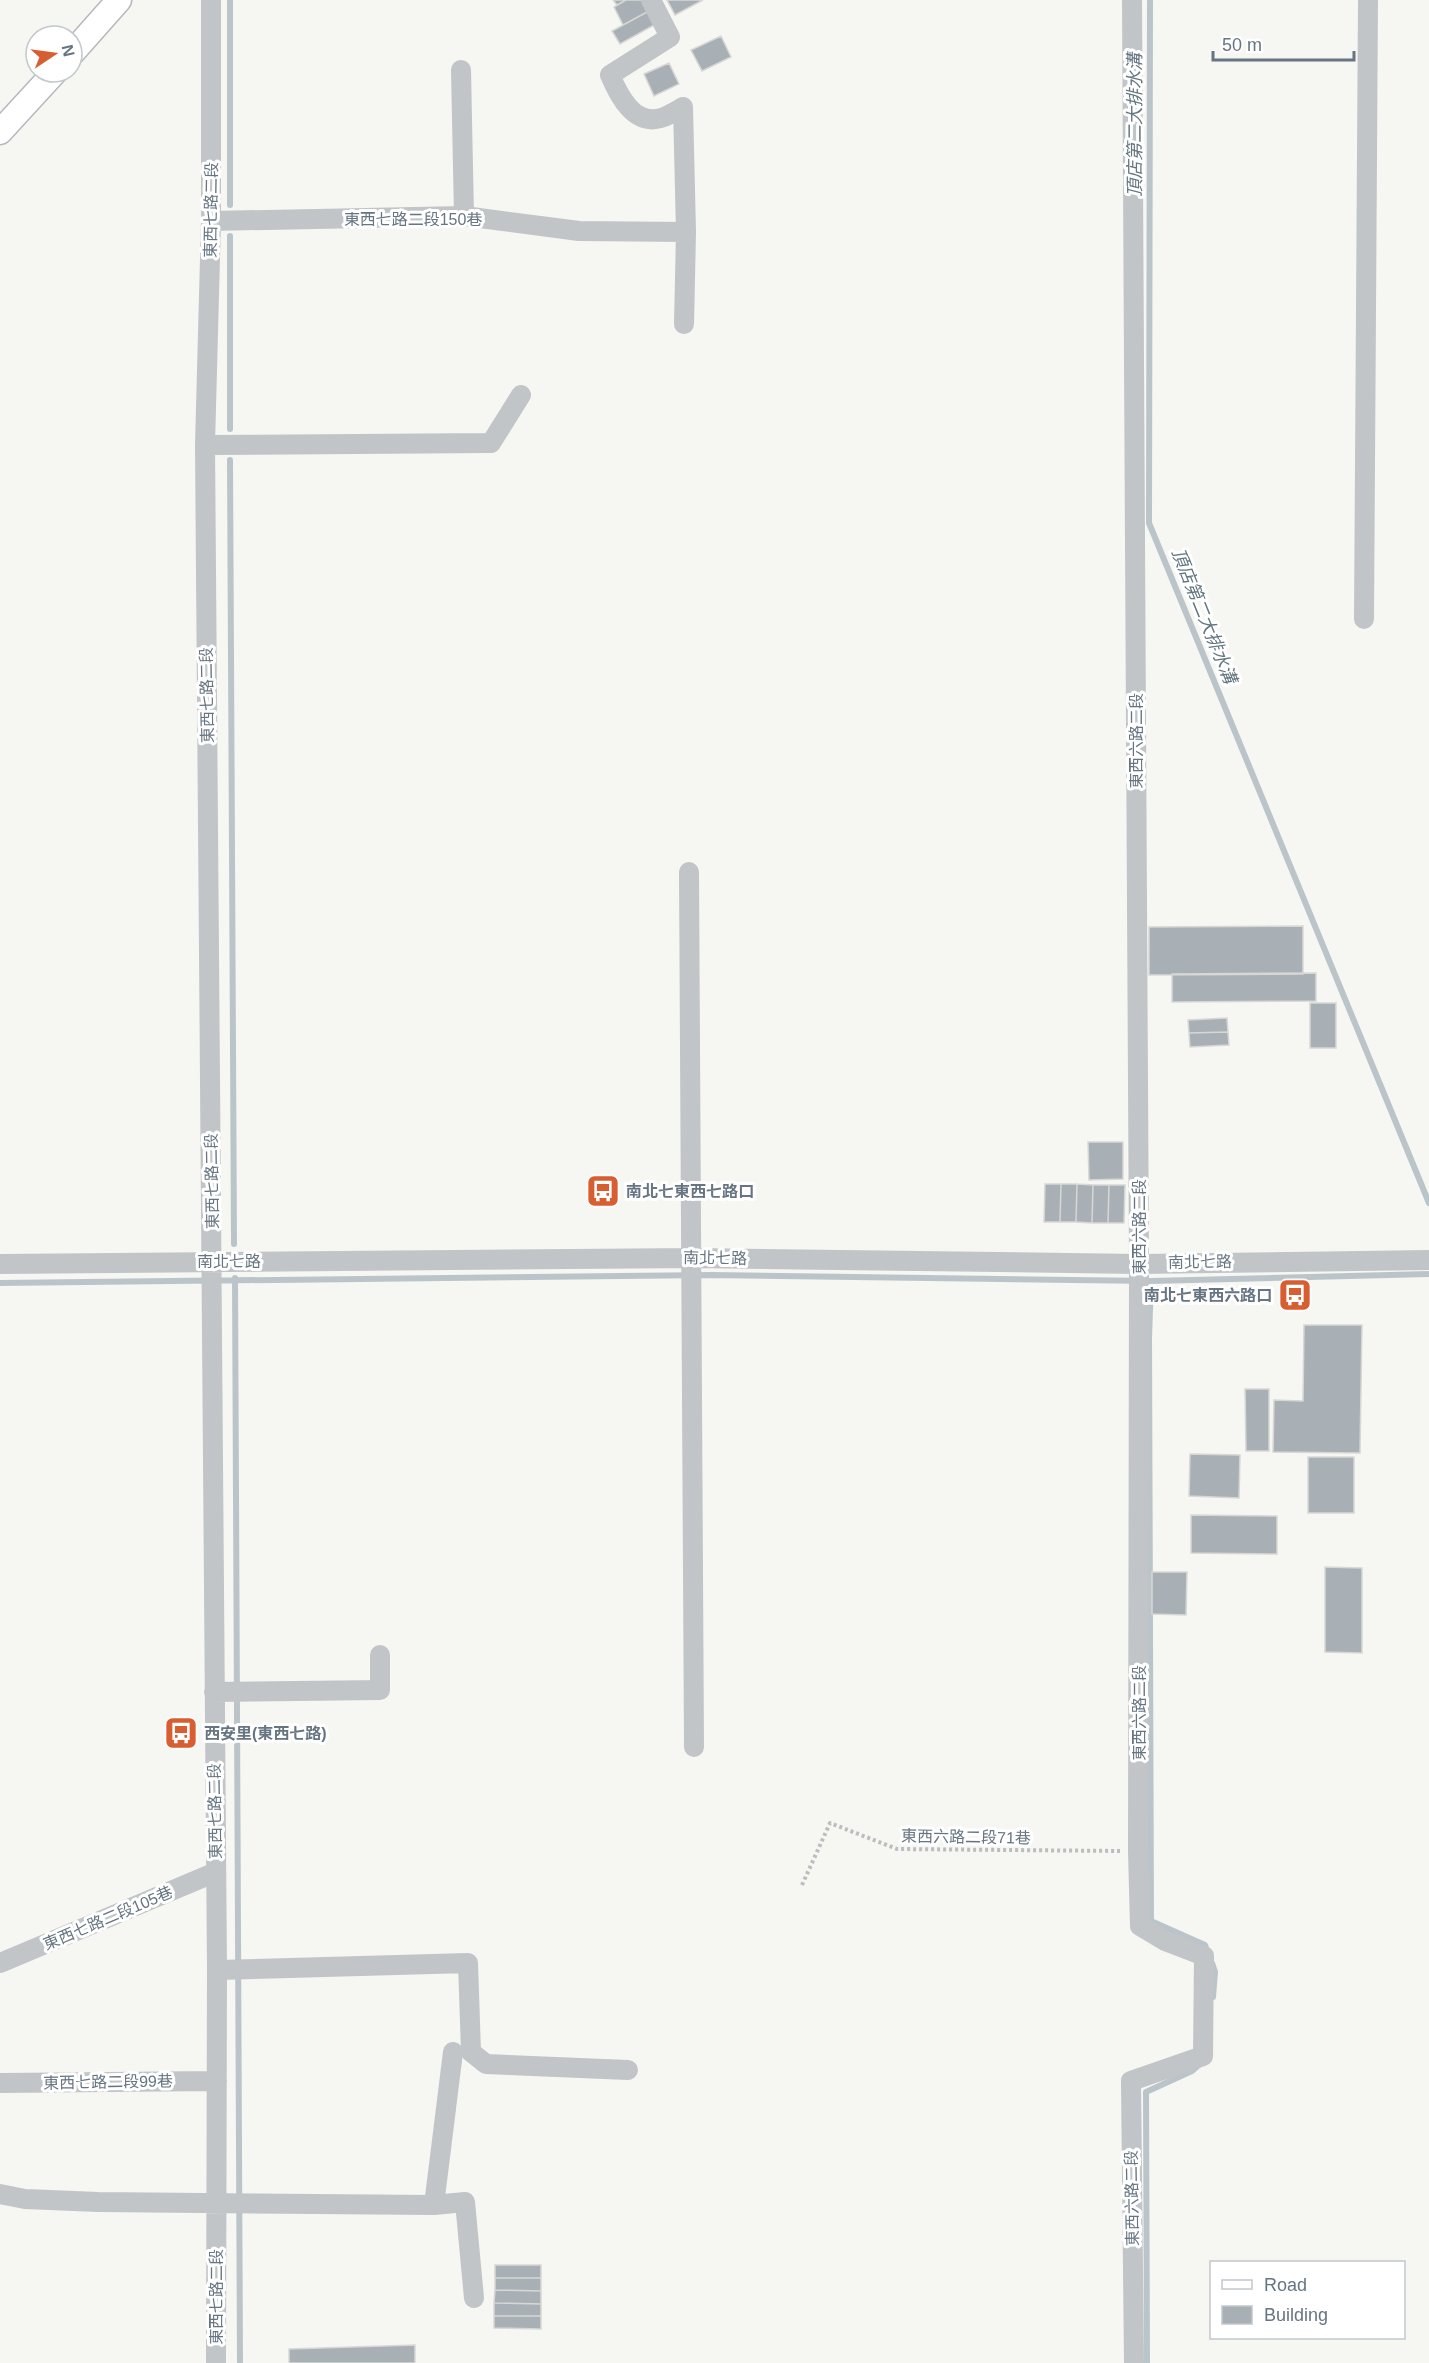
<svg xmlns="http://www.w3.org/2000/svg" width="1429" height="2363" font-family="Arial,'Noto Sans TC',sans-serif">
  <rect width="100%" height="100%" fill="#f6f6f3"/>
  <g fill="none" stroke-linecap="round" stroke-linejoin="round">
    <!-- stream -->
    <path stroke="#bbc5c9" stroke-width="6" d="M1150 0 1149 523 1429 1203
      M230 205V0
      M230 236V429
      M230 460 234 1244
      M235 1278 240 2363
      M1151 1281 1149 1338 1151 1921 1205 1945 1208 1954
      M0 1283 711 1275 1151 1281 1429 1274
      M1212 1963 1215 1972 1213 1997
      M1147 2363 1146 2092 1192 2071 1200 2064"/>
  </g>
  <!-- building -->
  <path fill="#a9b0b5" stroke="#d7d7d5" stroke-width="1.5" d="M613 0H626L617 5Z
    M626 0H643L649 11 623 25 614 7Z
    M667 0H703L675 15Z
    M649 11 656 24 620 44 612 31Z
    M721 36 731 57 702 71 691 50Z
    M669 63 679 84 654 96 644 74Z
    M1303 926V974L1149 975V927Z
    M1316 973V1001L1172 1002V974Z
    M1310 1003H1336V1048H1310Z
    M1227 1018 1228 1032 1189 1033 1188 1020Z
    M1228 1032 1229 1045 1190 1047 1189 1033Z
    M1088 1142H1123V1179L1089 1180Z
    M1045 1184H1061L1060 1222H1044Z
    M1061 1184H1077L1076 1222H1060Z
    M1077 1184 1093 1185 1092 1223 1076 1222Z
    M1093 1185H1109L1108 1223H1092Z
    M1109 1185H1125L1124 1223H1108Z
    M1304 1325H1362L1360 1453 1273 1452 1274 1400 1303 1401Z
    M1245 1389H1269V1451H1246Z
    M1190 1454 1240 1455 1239 1498 1189 1496Z
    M1308 1457H1354V1513H1308Z
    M1191 1515 1277 1516V1554L1191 1553Z
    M1325 1567 1362 1568V1653L1325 1652Z
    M1152 1572H1187L1186 1615 1152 1614Z
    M495 2265H541V2278H495Z
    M495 2278H541V2291L495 2290Z
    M495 2290 541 2291V2304L494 2303Z
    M494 2303 541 2304V2316H494Z
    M494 2316H541V2329L494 2328Z
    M415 2345V2363H289V2349Z"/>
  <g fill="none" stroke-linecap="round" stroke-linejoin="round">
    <!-- major casing -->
    <g stroke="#b5b8bc" stroke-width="27">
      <path id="major" d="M72 53 119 0
        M0 132 55 72"/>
    </g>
    <!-- path -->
    <path stroke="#bbbdbf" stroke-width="4" stroke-dasharray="3 3" stroke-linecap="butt" d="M802 1885 830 1823 897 1849 1120 1851"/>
    <!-- minor -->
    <path stroke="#c1c5c8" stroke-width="20" d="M211 0V221L205 445 217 1970 216 2363
      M651 0 670 37 610 75C619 96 634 126 661 118 668 116 676 111 683 107L686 232 684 324
      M1132 0 1139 1264 1138 1851 1140 1926 1165 1941 1204 1956 1203 2056 1131 2081 1134 2363
      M461 70 464 216
      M211 221 464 216 579 231 686 232
      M205 445 491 443 521 395
      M1364 619 1368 0
      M689 872 694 1747
      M0 1264 693 1258 1139 1264 1429 1260
      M214 1692 380 1690V1655
      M0 1963 216 1872
      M217 1970 468 1963 471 2052 486 2064 628 2070
      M0 2083 217 2081
      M0 2194 25 2199 98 2202 434 2205 453 2052
      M434 2205 465 2202 474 2298"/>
    <!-- major -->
    <use href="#major" stroke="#fff" stroke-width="24"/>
  </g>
  <!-- icons -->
  <defs>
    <g id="bus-square" transform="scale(1.725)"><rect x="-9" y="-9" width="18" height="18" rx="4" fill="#d85e31" stroke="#fff"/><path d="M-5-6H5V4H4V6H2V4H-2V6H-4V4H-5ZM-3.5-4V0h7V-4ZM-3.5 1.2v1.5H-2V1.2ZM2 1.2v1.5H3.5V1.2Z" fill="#fff"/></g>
  </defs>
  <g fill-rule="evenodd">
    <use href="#bus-square" x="603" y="1191"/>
    <use href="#bus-square" x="1295" y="1295"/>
    <use href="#bus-square" x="181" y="1733"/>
  </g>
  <g text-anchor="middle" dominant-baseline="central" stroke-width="6" stroke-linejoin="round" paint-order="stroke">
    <!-- street labels -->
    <g font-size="16" fill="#677582" stroke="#fff">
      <text transform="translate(211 210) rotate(-89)">東西七路二段</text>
      <text x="413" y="219">東西七路二段150巷</text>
      <text transform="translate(207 695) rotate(-91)">東西七路二段</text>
      <text transform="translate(1136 741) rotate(-90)">東西六路二段</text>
      <text transform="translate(212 1181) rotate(-91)">東西七路二段</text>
      <text transform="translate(1139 1227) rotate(-90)">東西六路二段</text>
      <text transform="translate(715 1258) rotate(1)">南北七路</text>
      <text x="229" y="1261">南北七路</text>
      <text transform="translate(1200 1262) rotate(-1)">南北七路</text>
      <text transform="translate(1139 1713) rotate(-90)">東西六路二段</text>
      <text transform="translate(215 1811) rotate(-91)">東西七路二段</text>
      <text transform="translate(966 1837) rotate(1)">東西六路二段71巷</text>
      <text transform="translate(108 1918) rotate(-23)">東西七路二段105巷</text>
      <text transform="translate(108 2082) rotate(-1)">東西七路二段99巷</text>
      <text transform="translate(1132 2198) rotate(-91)">東西六路二段</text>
      <text transform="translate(216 2297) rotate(-90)">東西七路二段</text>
    </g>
    <!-- poi labels -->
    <g font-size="16" font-weight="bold" fill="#677582" stroke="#fff" text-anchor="start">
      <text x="626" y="1191">南北七東西七路口</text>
      <text x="1272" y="1295" text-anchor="end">南北七東西六路口</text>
      <text x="204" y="1733">西安里(東西七路)</text>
    </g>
    <!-- water labels -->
    <g font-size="18" font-style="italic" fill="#63767f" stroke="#fff">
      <text transform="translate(1135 125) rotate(-90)">頂店第二大排水溝</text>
      <text transform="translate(1204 616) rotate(68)">頂店第二大排水溝</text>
    </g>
  </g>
  <!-- legend -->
  <rect x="1210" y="2261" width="195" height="78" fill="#ffffff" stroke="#c2c8cd" stroke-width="1.5"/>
  <rect x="1222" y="2280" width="30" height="9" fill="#ffffff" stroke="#c2c8cd" stroke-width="1.5"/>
  <text x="1264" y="2291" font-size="18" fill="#677582">Road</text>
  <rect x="1222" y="2306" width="30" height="18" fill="#a9b0b5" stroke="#c2c8cd" stroke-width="1.5"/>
  <text x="1264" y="2321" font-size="18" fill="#677582">Building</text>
  <!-- north arrow -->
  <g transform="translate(54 54) rotate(77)"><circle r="28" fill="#ffffff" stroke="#c2c8cd" stroke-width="1.5"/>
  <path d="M0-4.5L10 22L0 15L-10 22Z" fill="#d85e31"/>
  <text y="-9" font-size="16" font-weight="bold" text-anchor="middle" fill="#677582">N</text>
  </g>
  <!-- scale -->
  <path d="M1213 51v9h141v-9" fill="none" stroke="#677582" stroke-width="3"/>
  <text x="1222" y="51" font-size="18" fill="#677582" stroke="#ffffff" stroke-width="4.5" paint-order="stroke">50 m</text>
</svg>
